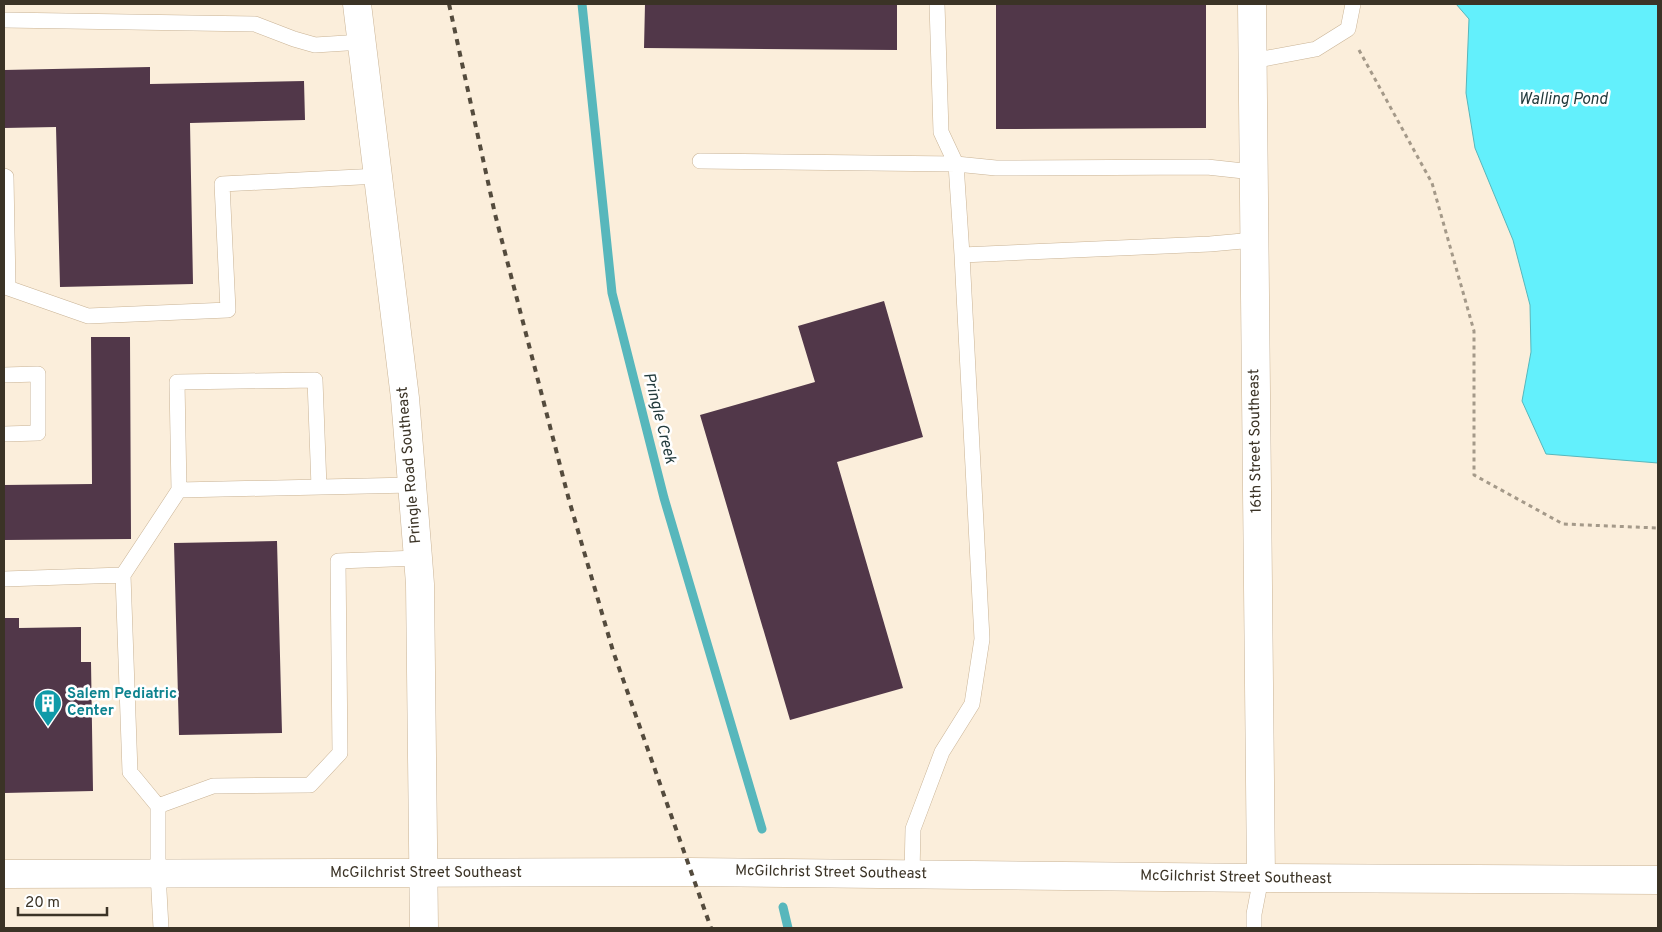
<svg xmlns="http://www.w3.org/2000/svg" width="1662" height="932" font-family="Overpass,sans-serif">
  <rect width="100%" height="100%" fill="#fbeedb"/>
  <!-- water -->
  <path fill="#63f0fc" stroke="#57b7bc" d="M1456 4H1658V463L1546 454 1522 401 1531 352 1530 305 1513 240 1475 148 1466 93 1469 19Z"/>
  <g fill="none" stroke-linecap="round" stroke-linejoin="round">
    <!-- stream -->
    <path stroke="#57b7bc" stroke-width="9" d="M582 4 612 293 664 498 762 829
      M783 907 788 928"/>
  </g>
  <!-- building -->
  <path fill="#513749" d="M645 4H897V50L644 48Z
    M996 4H1206V128L996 129Z
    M150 67V84L304 81 305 120 190 123 193 284 60 287 56 127 4 128V70Z
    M884 301 923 437 837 462 903 688 790 720 700 415 815 382 798 326Z
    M91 337H130L131 539 4 540V485L92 484Z
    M277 541 282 733 179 735 174 543Z
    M4 618H19V628L81 627V662H91L93 791 4 793Z"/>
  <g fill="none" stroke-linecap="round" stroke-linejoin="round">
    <!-- service casing -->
    <g stroke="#c9b395" stroke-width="16">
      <path id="service" d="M937 4 941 132 956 164 996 168 1207 167 1253 172
        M4 20 255 24 294 39 315 45 362 42
        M1252 61 1316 49 1348 29 1353 4
        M700 161 956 164 962 255 1210 244 1254 240
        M4 176 6 177 8 288 88 316 228 310 222 184 379 176
        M4 375 38 374V433L4 434
        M179 490 412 485
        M123 575 179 490 177 382 315 380 319 487
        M4 579 123 575 130 772 158 806
        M912 874 913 829 942 752 972 704 982 639 962 255
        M161 928 158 873V806L213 786 310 785 340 753 338 561 418 558
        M1254 928V914L1261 878"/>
    </g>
    <!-- minor casing -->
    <g stroke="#c9b395" stroke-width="29">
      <path id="minor" d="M1252 4 1261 878"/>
    </g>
    <!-- tertiary casing -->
    <g stroke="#c9b395" stroke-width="29">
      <path id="tertiary" d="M357 4 405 398 418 558 420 584 424 928
        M4 874 690 872 1261 878 1658 880"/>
    </g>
    <!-- path -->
    <path stroke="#a49989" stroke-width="3" stroke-dasharray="4 4" stroke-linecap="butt" d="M1359 50 1432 183 1474 331V475L1563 524 1658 528"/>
    <!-- service -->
    <use href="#service" stroke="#fff" stroke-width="15"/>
    <!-- minor -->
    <use href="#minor" stroke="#fff" stroke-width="28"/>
    <!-- tertiary -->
    <use href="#tertiary" stroke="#fff" stroke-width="28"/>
    <!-- rail -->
    <path stroke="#544b3d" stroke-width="4" stroke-dasharray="6 6" stroke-linecap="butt" d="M449 4 495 214 569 500 613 651 711 928"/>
  </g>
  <!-- icons -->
  <defs>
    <g id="building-pin" transform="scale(1.4375)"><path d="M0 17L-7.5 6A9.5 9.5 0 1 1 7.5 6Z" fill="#0f9aa8" stroke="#fff"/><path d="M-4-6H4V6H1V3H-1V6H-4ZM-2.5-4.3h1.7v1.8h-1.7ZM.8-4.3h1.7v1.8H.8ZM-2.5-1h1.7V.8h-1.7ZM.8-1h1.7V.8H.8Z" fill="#fff"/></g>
  </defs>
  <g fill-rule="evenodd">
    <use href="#building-pin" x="48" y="703"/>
  </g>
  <g text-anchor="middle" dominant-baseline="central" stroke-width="5" stroke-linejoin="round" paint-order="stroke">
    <!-- street labels -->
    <g font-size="15" fill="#3b3326" stroke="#fff">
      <text transform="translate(1256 441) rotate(-91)">16th Street Southeast</text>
      <text transform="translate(410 465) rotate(-95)">Pringle Road Southeast</text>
      <text x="426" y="873">McGilchrist Street Southeast</text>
      <text transform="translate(831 873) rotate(1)">McGilchrist Street Southeast</text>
      <text transform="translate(1236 878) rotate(1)">McGilchrist Street Southeast</text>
    </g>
    <!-- culture labels -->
    <g font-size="15" font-weight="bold" fill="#0d838f" stroke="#fff" text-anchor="start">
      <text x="67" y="694">Salem Pediatric<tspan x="67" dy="17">Center</tspan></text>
    </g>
    <!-- water labels -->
    <g font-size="16" font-style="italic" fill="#223a3c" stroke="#fff">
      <text x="1563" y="100">Walling Pond</text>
      <text transform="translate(659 418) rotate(76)">Pringle Creek</text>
    </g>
  </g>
  <!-- border -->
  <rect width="1662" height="932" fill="none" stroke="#3b3326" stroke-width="10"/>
  <!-- scale -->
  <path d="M18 907v8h89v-8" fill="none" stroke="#3b3326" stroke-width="2.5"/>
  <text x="25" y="907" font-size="15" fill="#3b3326" stroke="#ffffff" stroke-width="4" paint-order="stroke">20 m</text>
</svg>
